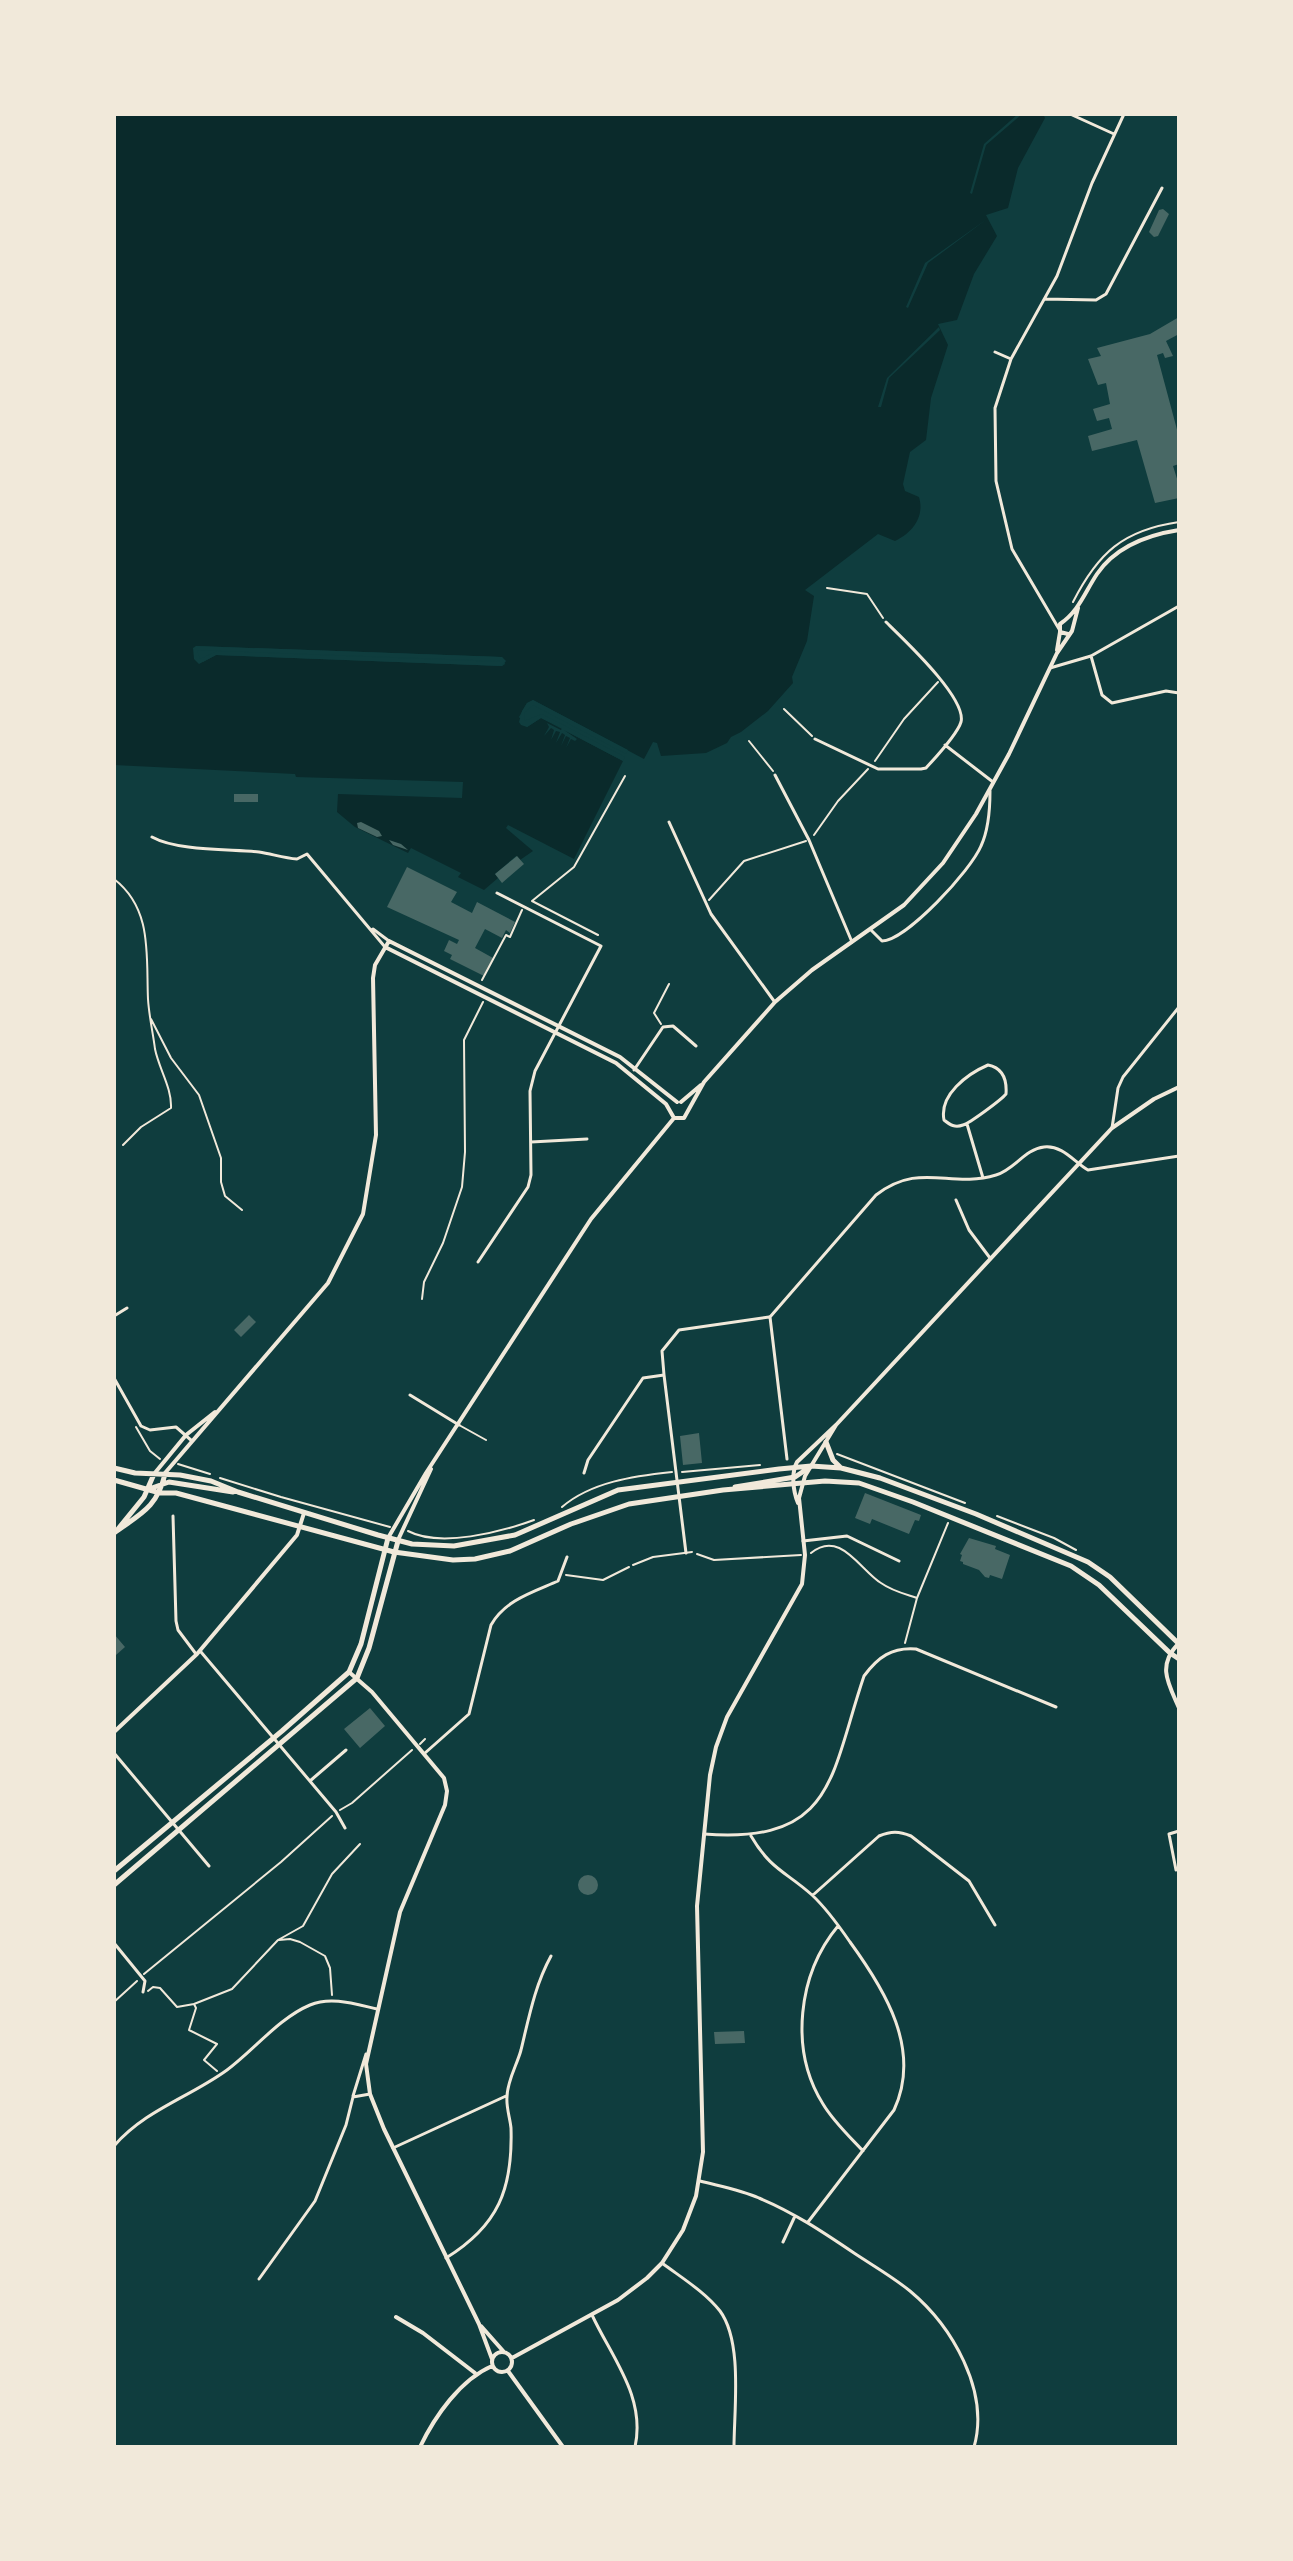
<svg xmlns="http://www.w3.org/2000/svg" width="1293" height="2561" font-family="'DejaVu Sans',sans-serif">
  <rect width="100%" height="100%" fill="#0f3d3e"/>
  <!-- water -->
  <path fill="#0a2a2b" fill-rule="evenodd" d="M114 114H1043L1045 118 1018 168 1008 208 986 215 997 236 974 274 957 320 938 324 948 345 931 398 926 440 910 452 903 484 905 491 919 497C925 517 912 533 895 541L878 534 805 590 814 596 807 641 792 677 793 683 768 711 741 732 731 737 727 743 706 753 661 756 657 743 653 742 644 759 533 700 527 703 519 717 527 727 541 718 623 761 574 859 508 825 506 828 533 851 520 860 516 856 495 874 498 878 484 890 458 877 461 873 411 848 408 853 355 827 337 812 338 794 462 798 463 782 296 777 295 774 114 765ZM196 646 502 657 505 664 502 666 216 655 203 662 194 658Z"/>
  <!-- pier -->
  <path fill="#0f3d3e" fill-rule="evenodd" d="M1018 114H1022L986 145 972 194 970 193 984 144Z
    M987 219 928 263 908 308 906 307 925 263Z
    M939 327 940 330 889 378 881 407H878L887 378Z
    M196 646 502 657 506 661 502 666 216 655 199 664 194 659 193 648ZM197 650 501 661V662L217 651 200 659Z
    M533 700 628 750 626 754 533 705 525 712 524 721 542 714 625 757 623 761 564 730 577 739 575 741 571 739 566 748 570 738 566 736 561 746 565 735 562 733 556 743 560 732 556 731 551 740 554 730 551 728 544 736 549 727 547 723 561 730 562 728 541 718 527 727 521 725 519 722 522 711 527 703Z"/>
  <!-- building -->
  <path fill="#486865" d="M1163 209 1169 214 1158 236 1154 237 1149 232 1159 210Z
    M1179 317V334L1166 341 1173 356 1165 358 1163 353 1157 355 1179 437V464L1173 466 1179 485V498L1155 503 1137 440 1092 451 1088 436 1112 429 1109 418 1097 421 1093 409 1110 404 1106 383 1098 385 1088 359 1101 356 1097 348 1150 334Z
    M234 794H258V802H234Z
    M361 822 379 831 382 836 377 837 358 828 357 823Z
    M389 840 401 844 408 850 393 845Z
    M517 856 524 864 502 883 495 874Z
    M407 867 457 892 451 902 472 913 477 902 515 922 510 933 506 930 502 938 485 929 475 948 493 958 484 976 450 959 452 955 444 951 449 940 457 944 459 940 387 907Z
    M249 1315 256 1322 241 1337 234 1330Z
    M699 1433 702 1463 683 1465 680 1436Z
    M865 1493 921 1515 919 1521 915 1520 909 1534 872 1519 870 1524 855 1518Z
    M969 1538 996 1546 995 1549 1010 1555 1002 1579 990 1575 989 1578 985 1577 979 1570 963 1564V1562L960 1561 962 1555 960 1554Z
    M114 1634 125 1647 116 1655 114 1652Z
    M370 1708 385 1726 360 1748 344 1729Z
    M578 1885a10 10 0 1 1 20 0a10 10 0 1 1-20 0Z
    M744 2031 745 2043 715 2044 714 2032Z"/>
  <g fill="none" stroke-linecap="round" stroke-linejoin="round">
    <!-- path -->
    <path stroke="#f1e9da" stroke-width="2" d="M827 588 867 594 883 618
      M1073 602C1098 553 1123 530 1179 522
      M784 709 812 736
      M749 741 773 771
      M875 761 904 719 938 682
      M814 835 838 801 868 769
      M114 879C153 909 146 956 148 999 149 1016 153 1033 155 1049 159 1069 172 1088 171 1108L141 1127 123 1145
      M709 900 744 861 806 841
      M598 935 532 901 574 867 625 776
      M482 980 506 935 510 937 522 910
      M151 1019 171 1058 199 1095 221 1158V1182L225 1196 242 1210
      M661 1024 654 1013 669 984
      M422 1299 424 1282 443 1243 462 1187 465 1152 464 1040 483 1002
      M136 1427 150 1451 160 1459
      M837 1454 965 1503
      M178 1464 210 1474
      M682 1472 760 1465
      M220 1478 281 1497 390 1527
      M562 1507C591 1482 634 1476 672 1472
      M997 1516 1054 1538 1076 1550
      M408 1531C440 1548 501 1532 534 1520
      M811 1553C840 1529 860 1570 881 1583 892 1591 905 1594 917 1598
      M697 1554 714 1560 801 1555
      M566 1575 603 1580 629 1567
      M905 1643 917 1598 948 1523
      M420 1744 425 1739
      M340 1810 352 1803 412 1750
      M279 1940 290 1939 300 1942 325 1956 330 1968 332 1995
      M144 1974 281 1862 332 1816
      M148 1991 153 1987 160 1988 177 2007 194 2004 196 2008 189 2030 217 2044 204 2060 217 2071
      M114 2002 137 1981
      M194 2004 232 1989 278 1940 303 1926 332 1874 360 1844"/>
    <!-- service -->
    <path stroke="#f1e9da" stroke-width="2" d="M459 1425 486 1440
      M633 1565 653 1557 692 1552"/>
    <!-- minor -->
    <path stroke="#f1e9da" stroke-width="3" d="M1070 114 1114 134
      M1045 299 1096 300 1106 294 1162 188
      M995 352 1011 359
      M1059 629 1012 549 996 481 995 408 1011 359 1057 276 1092 183 1124 114
      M1091 656 1102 695 1112 703 1166 691 1179 693
      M1050 668 1091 656 1179 606
      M815 739 878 769H921L926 768C936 757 957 735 961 722 967 698 903 639 886 622
      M945 745 993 782
      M775 775 809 840 852 942
      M669 822 711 914 774 1001
      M152 837C177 851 229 849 259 852 272 854 284 858 297 859L307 854 385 947
      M373 929 389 941
      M871 930 882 941C907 940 971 870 981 846 988 831 990 807 990 791
      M988 1065C1003 1068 1007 1080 1006 1094 1001 1100 970 1123 963 1125 955 1128 950 1125 944 1120 939 1095 967 1074 988 1065Z
      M634 1070 663 1027 673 1026 696 1046
      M967 1124 983 1178
      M1112 1128 1118 1088 1123 1077 1179 1007
      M531 1142 587 1139
      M956 1200 969 1230 990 1258
      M478 1262 528 1187 531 1175 530 1091 535 1071 601 946 497 893
      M114 1316 127 1308
      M664 1375 686 1553
      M114 1378 141 1426 150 1430 176 1427 192 1441
      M410 1395 459 1425
      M787 1459 770 1317 876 1195C920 1161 950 1189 996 1175 1014 1170 1025 1149 1044 1147 1063 1145 1074 1162 1088 1170L1179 1156
      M584 1473 588 1460 643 1378 664 1375 662 1351 679 1330 769 1317
      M173 1516 176 1621 178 1630 196 1654
      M803 1541 847 1536 899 1561
      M201 1652 336 1812 345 1828
      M114 1753 209 1866
      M425 1753 469 1714 491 1625C505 1600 533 1592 558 1581L567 1557
      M310 1781 346 1750
      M704 1834C835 1844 830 1776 864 1676 878 1657 892 1647 916 1649L1056 1707
      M751 1836C771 1870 785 1871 812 1895 826 1908 839 1926 850 1942 885 1990 922 2050 894 2110L808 2222
      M1176 1870 1169 1834 1179 1831
      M813 1895 879 1836C891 1831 899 1831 911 1836L969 1881 995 1925
      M838 1926C798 1974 789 2050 823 2104 833 2121 849 2136 863 2151
      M114 1943 145 1981 143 1992
      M353 2096 366 2054
      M114 2146C145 2110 190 2097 227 2070 254 2050 279 2018 310 2005 331 1996 355 2004 377 2009
      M393 2148 506 2096
      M700 2181C719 2186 741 2190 759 2198 793 2212 823 2232 854 2253 872 2265 893 2277 910 2291 952 2326 990 2391 974 2447
      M783 2242 795 2216
      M446 2258C498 2226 513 2189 511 2128 510 2118 506 2107 507 2097 507 2081 517 2065 521 2050 529 2017 535 1985 551 1956
      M662 2263C682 2278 705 2292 720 2311 743 2342 734 2410 734 2447
      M259 2279 315 2201 346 2125 353 2097 370 2094
      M592 2315C612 2358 646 2397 635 2447"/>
    <!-- tertiary -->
    <path stroke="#f1e9da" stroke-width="4" d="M1068 634 1060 632V624C1079 611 1085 592 1097 574 1116 546 1147 535 1179 530
      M1057 650 1060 632
      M385 947 616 1063 666 1104 674 1118H684L704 1082 775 1002 812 970 904 905 943 863 976 814 1009 754 1057 653 1072 631 1078 608
      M681 1102 701 1085
      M165 1473 328 1283 363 1214 376 1135 373 978 375 965 389 941 620 1057 677 1102
      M154 1474 186 1435 215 1412
      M798 1503C793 1491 791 1473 797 1462L836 1425 1112 1128 1154 1099 1179 1087
      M388 1538 426 1473 591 1219 674 1118
      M398 1540 431 1469
      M1178 1644C1157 1666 1168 1683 1179 1708
      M349 1672 372 1692 444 1778 447 1791 445 1805 400 1912 366 2064 370 2094 384 2129 479 2324 492 2359
      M114 1732 197 1654 297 1535 304 1513
      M396 2317 423 2333 475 2373
      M481 2326 504 2352
      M492 2362a10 10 0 1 1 20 0a10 10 0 1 1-20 0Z
      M512 2358 618 2300 647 2278 662 2263 683 2230 696 2196 703 2152 697 1906 710 1775 716 1747 727 1717 802 1584 805 1555 799 1498 805 1476 836 1425
      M508 2371 563 2447
      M420 2447C435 2416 460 2380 492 2366"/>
    <!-- secondary -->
    <path stroke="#f1e9da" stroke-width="5" d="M114 1871 282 1731 349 1672 361 1644 388 1538
      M114 1885 357 1678 369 1648 398 1541"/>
    <!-- primary -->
    <path stroke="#f1e9da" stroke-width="5" d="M826 1442 833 1460 840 1467
      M114 1468 135 1473 180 1475 211 1481 238 1492 378 1535 412 1544 454 1546 515 1535 618 1490 779 1469 811 1466 841 1468 880 1478 976 1514 1088 1562 1110 1577 1179 1644
      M114 1480 160 1493H176L394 1552 453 1560 475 1559 510 1551 571 1524 629 1504 723 1490 825 1481 859 1483 913 1502 1071 1566 1099 1585 1170 1653 1179 1659
      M735 1487 795 1477 810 1467
      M149 1489 169 1482 233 1492
      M118 1529 144 1497 154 1474
      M114 1533C140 1514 157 1508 165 1474"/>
  </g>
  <!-- border -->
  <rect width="1293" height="2561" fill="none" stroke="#f1e9da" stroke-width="232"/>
</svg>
